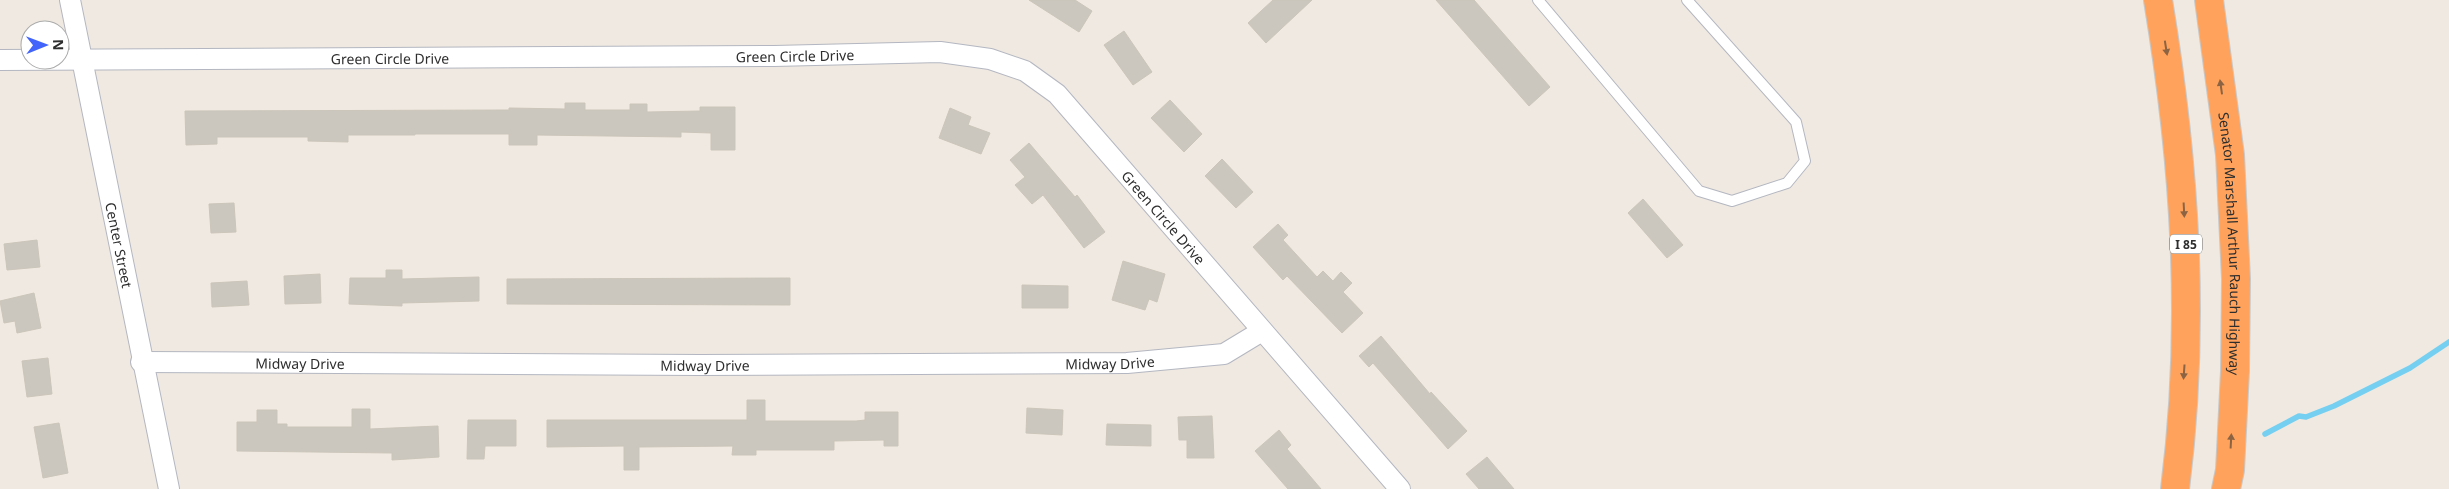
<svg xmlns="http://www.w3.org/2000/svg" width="2449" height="489" font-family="'Noto Sans',sans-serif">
  <rect width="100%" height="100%" fill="#efe9e1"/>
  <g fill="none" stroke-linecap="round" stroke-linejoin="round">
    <!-- stream -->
    <path stroke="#75cff0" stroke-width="5.5" d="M2265 434 2299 416 2306 417 2334 406 2410 368 2449 342"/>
  </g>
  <!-- building -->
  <path fill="#cbc7bf" stroke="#cbc5ba" d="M1029 0H1075L1092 11 1079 32Z
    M1273 0H1312L1266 43 1248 23Z
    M1436 0H1474L1550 87 1529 106Z
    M1124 31 1152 72 1133 85 1104 45Z
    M1170 100 1202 134 1184 152 1151 118Z
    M565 103H585V110H630V104H647V112L700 111V107H735V150H711V133L681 132V137L537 135V145H509V134H415V135H348V142L308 141V137H217V144L186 145 185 111 509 110V108L565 109Z
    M950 108 971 117 968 125 990 133 981 154 939 138Z
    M1029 143 1075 197 1077 195 1105 232 1084 248 1043 195 1032 204 1015 185 1025 177 1010 160Z
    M1222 159 1253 192 1236 208 1205 176Z
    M1643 199 1683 245 1667 258 1628 213Z
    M234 203 236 232 211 233 209 204Z
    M1278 224 1288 235 1283 240 1317 277 1323 271 1333 281 1341 272 1352 283 1343 292 1363 313 1342 333 1287 276 1283 280 1253 247Z
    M37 240 40 267 7 270 4 244Z
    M1123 261 1165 274 1157 302 1149 299 1145 310 1112 300Z
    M386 270H402V279L479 277V301L402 303V306L349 304 350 278H386Z
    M320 274 321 303 285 304 284 276Z
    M790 278V305L507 304V279Z
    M247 281 249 305 212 307 211 283Z
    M1022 285 1068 286V308H1022Z
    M34 293 41 328 17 333 15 321 4 323 0 301Z
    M1381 336 1430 394 1431 392 1467 431 1448 449 1373 363 1369 367 1359 356Z
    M48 358 52 394 27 397 22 361Z
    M747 400H765V421H856L865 420V412H898V446H884V440L834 441V450H756V455H732L733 446 639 447V470H624V446L547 447V420H747Z
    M1027 408 1063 410 1062 435 1026 433Z
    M352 409H370V429L438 426 439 457 392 460V453L237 451V422H257V410H277V424H287V427H352Z
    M1212 416 1214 458H1187V440H1179L1178 417Z
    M468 420H516V446H485L484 459H467Z
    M59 423 68 473 43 478 34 427Z
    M1107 424 1151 425V446L1106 445Z
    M1279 430 1291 445 1287 449 1321 489H1288L1255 451Z
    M1487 457 1514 489H1479L1466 474Z"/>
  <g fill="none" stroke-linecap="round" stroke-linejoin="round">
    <!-- lane casing -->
    <g stroke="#b4b7c1" stroke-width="12">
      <path id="lane" d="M1538 0 1699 191 1732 201 1787 183 1805 161 1796 122 1687 0"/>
    </g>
    <!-- street casing -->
    <g stroke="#b4b7c1" stroke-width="22">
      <g id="street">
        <path id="s1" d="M70 0 169 489"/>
        <path id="s2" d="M0 60 774 56 940 52 990 59 1025 71 1057 94 1400 489"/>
        <path id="s3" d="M141 362 700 365 1127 363 1224 354 1262 331"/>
      </g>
    </g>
    <!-- highway casing -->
    <g stroke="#c9c9c9" stroke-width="30">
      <g id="highway">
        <path d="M2158 0C2185 163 2196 324 2175 489"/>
        <path id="s4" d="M2209 0 2230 155 2236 279 2235 371 2230 470 2226 489"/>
      </g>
    </g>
    <!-- lane -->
    <use href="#lane" stroke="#fff" stroke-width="10"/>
    <!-- street -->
    <use href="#street" stroke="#fff" stroke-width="20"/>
    <!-- highway -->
    <use href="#highway" stroke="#ffa35c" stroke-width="28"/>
  </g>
  <!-- one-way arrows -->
  <defs><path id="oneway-solid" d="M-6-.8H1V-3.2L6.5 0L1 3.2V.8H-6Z" transform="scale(1.25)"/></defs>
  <g fill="#8c6343">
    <use href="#oneway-solid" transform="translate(2166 48) rotate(81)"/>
    <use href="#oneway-solid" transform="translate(2221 87) rotate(-98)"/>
    <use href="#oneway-solid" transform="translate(2184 210) rotate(87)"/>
    <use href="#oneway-solid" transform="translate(2184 372) rotate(94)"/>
    <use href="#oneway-solid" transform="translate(2231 441) rotate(-87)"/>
  </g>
  <g text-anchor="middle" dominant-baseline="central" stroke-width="4.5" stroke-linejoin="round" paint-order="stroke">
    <!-- shield labels -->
    <rect fill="#fff" stroke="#6d6d6d" stroke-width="1" x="2170" y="234.5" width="32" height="19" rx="4"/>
    <g font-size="12" font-weight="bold" fill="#2e2e2e">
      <text x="2186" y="244">I 85</text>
    </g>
    <!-- street labels -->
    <g font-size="14" fill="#2e2e2e" stroke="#fff">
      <text stroke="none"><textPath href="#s2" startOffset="795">Green Circle Drive</textPath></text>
      <text stroke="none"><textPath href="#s2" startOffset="390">Green Circle Drive</textPath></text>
      <text stroke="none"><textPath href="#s2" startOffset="1230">Green Circle Drive</textPath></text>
      <text stroke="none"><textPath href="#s4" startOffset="245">Senator Marshall Arthur Rauch Highway</textPath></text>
      <text stroke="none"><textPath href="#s1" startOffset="250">Center Street</textPath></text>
      <text stroke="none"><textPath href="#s3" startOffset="969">Midway Drive</textPath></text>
      <text stroke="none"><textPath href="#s3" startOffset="159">Midway Drive</textPath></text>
      <text stroke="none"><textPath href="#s3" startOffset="564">Midway Drive</textPath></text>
    </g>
  </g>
  <!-- north arrow -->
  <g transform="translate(45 45) rotate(89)"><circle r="24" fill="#ffffff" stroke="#ababab"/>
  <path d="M0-4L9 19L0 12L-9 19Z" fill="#4264fb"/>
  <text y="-8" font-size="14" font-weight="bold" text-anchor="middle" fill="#2e2e2e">N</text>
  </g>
</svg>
